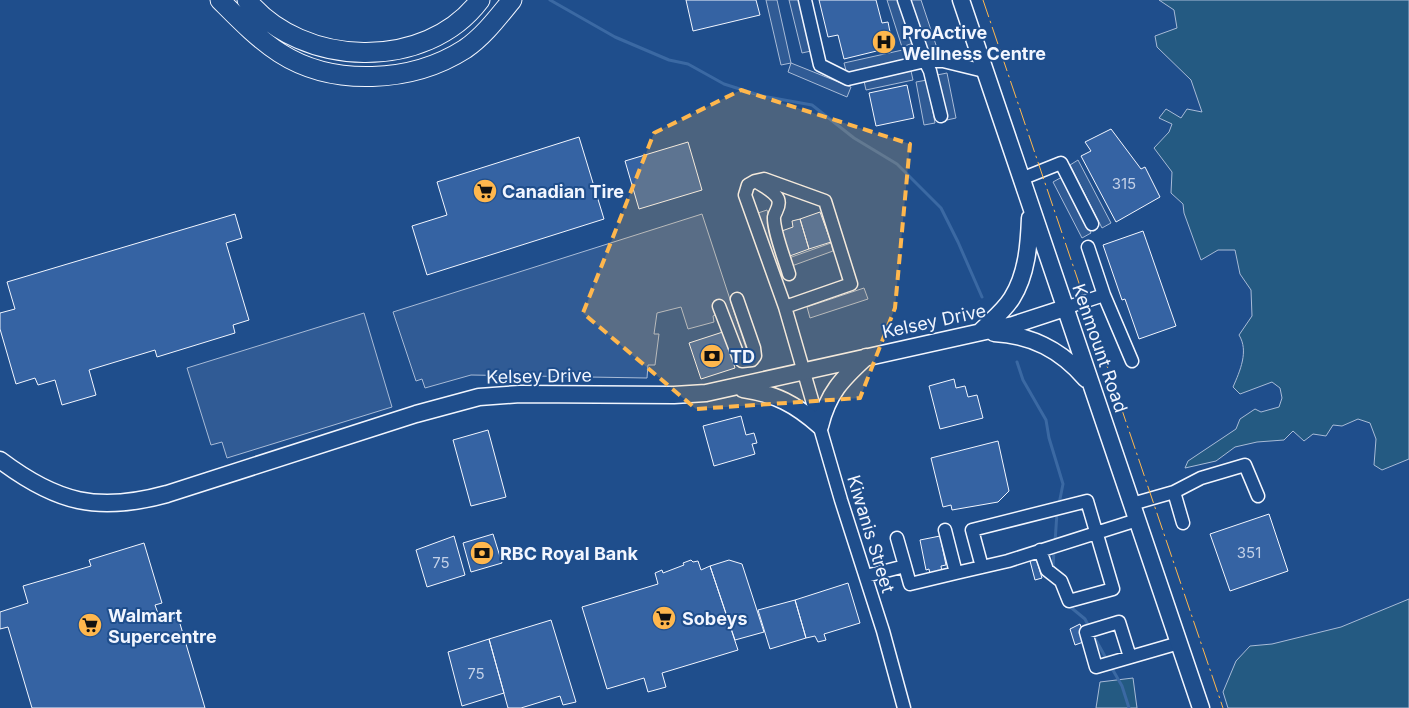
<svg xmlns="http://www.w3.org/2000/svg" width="1409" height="708" font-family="Inter,sans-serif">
  <rect width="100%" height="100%" fill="#1f4e8c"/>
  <!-- green -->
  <path fill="#245a82" stroke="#a8bbd7" d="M1159 0H1409V459L1382 470 1374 465 1376 439 1370 423 1358 419 1342 426 1333 425 1326 436 1313 434 1304 441 1293 431 1284 440 1257 442 1235 447 1216 461 1185 468 1188 461 1236 429 1240 419 1255 409 1261 412 1279 407 1282 398 1280 388 1272 382 1240 394 1233 387C1240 371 1249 351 1239 335L1252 316 1251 290 1240 274 1235 250H1218L1201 260 1184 213 1183 204 1171 193 1172 172 1154 148 1169 132 1172 124 1159 118 1166 109 1181 118 1187 109 1202 112 1191 80 1157 47 1155 36 1177 28 1174 10Z
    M1409 599V708H1228L1223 692 1236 661 1250 646 1272 644 1341 627Z
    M1133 678 1137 708H1096L1100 682Z"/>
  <!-- parking -->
  <path fill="#305b95" stroke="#a8bbd7" d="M766 0H777L791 63 851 87 847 97 788 72 791 63 781 65Z
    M789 0H799L811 51 802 53Z
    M887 0H899L913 43 902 47Z
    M910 0H921L937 48 927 51Z
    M907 49 910 59 847 74 844 63Z
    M911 71 913 80 866 90 864 81Z
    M947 73 956 118 947 120 937 75Z
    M927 80 935 123 924 125 916 82Z
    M1078 160 1111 223 1102 228 1070 165Z
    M1062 177 1091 233 1082 238 1053 182Z
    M767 210 783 262 774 265 758 213Z
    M702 214 747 351 742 352 727 310 713 316 714 322 688 329 681 307 657 313 654 334H659L655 365H648L647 378 471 375 425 388 422 379 416 381 393 312Z
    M831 243 833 251 789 267 786 259Z
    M864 288 868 299 810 318 807 307Z
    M364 313 392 407 227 458 222 442 211 445 187 368Z"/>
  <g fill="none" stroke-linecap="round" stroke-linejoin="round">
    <!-- stream -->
    <path stroke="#3b69a3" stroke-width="3" d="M550 0 615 37 669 60 688 64 724 84 762 96 812 105 854 138 897 164 941 208 958 242 982 297
      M1017 362 1023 380 1046 420 1049 438 1063 484 1059 504
      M1055 542 1057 513
      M1053 569 1054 550
      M1068 605 1085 619 1089 627
      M1092 633 1107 660
      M1110 665 1122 686 1129 708"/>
  </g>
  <!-- building -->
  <path fill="#3563a3" stroke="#f2f6ff" d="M686 0H756L760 15 693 31Z
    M819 0H876L882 23 888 22 893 47 844 59 838 35 828 37Z
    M907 85 914 118 876 126 869 93Z
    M1111 129 1141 169 1145 167 1160 197 1116 222 1081 156 1091 151 1085 142Z
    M579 137 604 219 427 275 412 226 447 215 437 182Z
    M688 142 702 190 639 209 625 161Z
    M820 212 831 242 809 249 800 219Z
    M235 214 242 238 226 243 249 320 233 325 235 333 157 357 155 350 89 370 96 395 62 405 55 380 38 385 35 378 16 384 0 329V313L15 309 7 282Z
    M800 219 809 249 787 257 779 232 793 227 792 221Z
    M1143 231 1176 326 1139 339 1125 299 1122 300 1103 245Z
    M732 329 726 339 735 368 701 379 689 343Z
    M954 379 956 388 965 386 968 397 977 395 983 418 940 429 929 386Z
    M741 416 746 435 754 433 757 443 752 444 755 454 714 466 703 426Z
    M488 430 506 497 471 506 453 440Z
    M998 441 1009 491 998 502 952 510 951 505 943 507 931 458Z
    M1269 514 1288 571 1230 591 1210 534Z
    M493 534 502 563 471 572 463 543Z
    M454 536 465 575 427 587 416 550Z
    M940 536 946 565 941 566 942 572 930 574 929 569 926 570 920 540Z
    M144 543 162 603 155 605 161 622 178 617 205 708H32L8 627 0 629V612L28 603 23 586 91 566 89 560Z
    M1036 558 1042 578 1035 580 1030 561Z
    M691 560 693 562 698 561 701 570 710 566 738 650 662 673 666 687 648 692 644 678 607 689 582 607 658 584 655 573 662 570 663 573 684 565 683 563Z
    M729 560 742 564 764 632 735 640 710 566Z
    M848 583 860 623 824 634 826 640 818 642 815 636 806 638 795 600Z
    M795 600 806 638 770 649 758 610Z
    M551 620 576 702 563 705 560 696 521 708H508L489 639Z
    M1080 624 1086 641 1075 645 1070 629Z
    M489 639 504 693 462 706 448 652Z"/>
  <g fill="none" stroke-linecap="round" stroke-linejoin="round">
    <!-- minor casing -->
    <g stroke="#f2f6ff" stroke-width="15">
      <path id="minor" d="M805 0 820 65 848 79 925 61 904 0
        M941 116 930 71 925 61H943L984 71
        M1021 179 1061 163 1092 224
        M757 182C764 187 774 191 778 199 781 207 775 211 774 217 773 230 785 260 789 274
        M1104 295 1132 361
        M719 306 739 358 742 361 752 360 755 356 754 348 737 299
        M785 307 851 284 825 201 764 179 755 181 748 185 745 195 785 307 841 500 883 631 904 708
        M1065 308 1104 295 1088 247
        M1174 492 1201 478 1245 465 1258 496
        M1132 504 1174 492 1183 523
        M897 538 905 566
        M982 567 1008 561 1137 520
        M956 573 982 567 972 530 1087 501 1113 589 1069 601 1061 581 1047 570 1040 550
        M866 576 905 566 910 584 956 573 945 530
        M1130 657 1119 622 1086 632 1096 667 1179 643"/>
    </g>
    <!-- major casing -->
    <g stroke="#f2f6ff" stroke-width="19">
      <path id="major" d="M961 0 1201 708
        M980 332C991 321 1004 311 1012 298 1027 274 1029 244 1030 218
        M994 333C1032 335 1061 350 1086 379
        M743 389C776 394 795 404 820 426 828 393 842 379 866 357
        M0 460C57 503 98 513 167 494L416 414 479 397 520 394 674 395 706 393 1013 325 1065 308"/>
    </g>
    <!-- highway casing -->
    <g stroke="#f2f6ff" stroke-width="21">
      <path id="highway" d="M220 0C239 19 257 38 280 53 333 87 412 83 465 49 484 36 498 17 512 0
        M247 0C302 68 426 72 480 0"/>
    </g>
    <!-- minor -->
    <use href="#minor" stroke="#1f4e8c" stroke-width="12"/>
    <!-- major -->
    <use href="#major" stroke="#1f4e8c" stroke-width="16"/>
    <!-- highway -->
    <use href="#highway" stroke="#1f4e8c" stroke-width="19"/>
    <!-- power -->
    <path stroke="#ffb74d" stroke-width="1" stroke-dasharray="18 4 2.5 4" stroke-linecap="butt" d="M983 0 1223 708"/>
  </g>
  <!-- marked area -->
  <path fill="#ffb74d" fill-opacity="0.2" stroke="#ffb74d" stroke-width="4" stroke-dasharray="10 6" stroke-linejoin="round" d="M741 90 910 144 895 308 860 398 696 409 583 313 654 133Z"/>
  <!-- icons -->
  <defs>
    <g id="hospital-disc" transform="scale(1.25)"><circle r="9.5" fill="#ffb74d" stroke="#1f4e8c"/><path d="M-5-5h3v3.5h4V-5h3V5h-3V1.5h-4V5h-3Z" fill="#111"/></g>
    <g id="supermarket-disc" transform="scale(1.25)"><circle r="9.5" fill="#ffb74d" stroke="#1f4e8c"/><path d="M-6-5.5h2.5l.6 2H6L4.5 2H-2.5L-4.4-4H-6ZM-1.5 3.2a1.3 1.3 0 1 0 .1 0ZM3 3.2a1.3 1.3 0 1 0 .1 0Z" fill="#111"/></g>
    <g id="bank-disc" transform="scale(1.25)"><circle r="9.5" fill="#ffb74d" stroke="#1f4e8c"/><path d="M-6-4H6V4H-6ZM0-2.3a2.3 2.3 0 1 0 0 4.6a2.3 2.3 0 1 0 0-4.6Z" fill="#111"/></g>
  </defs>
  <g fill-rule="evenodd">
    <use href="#hospital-disc" x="884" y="42"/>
    <use href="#supermarket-disc" x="485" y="191"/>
    <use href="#bank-disc" x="712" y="356"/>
    <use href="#bank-disc" x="482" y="553"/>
    <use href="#supermarket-disc" x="664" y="618"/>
    <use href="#supermarket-disc" x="90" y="625"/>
  </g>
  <g text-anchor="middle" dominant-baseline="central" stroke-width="4" stroke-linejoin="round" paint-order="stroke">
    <!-- number labels -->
    <g font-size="15" fill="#c3d1e8">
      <text x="1124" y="183">315</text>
      <text x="1249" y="552">351</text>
      <text x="441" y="562">75</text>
      <text x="476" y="673">75</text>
    </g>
    <!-- poi labels -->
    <g font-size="18" font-weight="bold" fill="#f2f6ff" stroke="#1f4e8c" text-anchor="start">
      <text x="902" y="32">ProActive<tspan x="902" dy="21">Wellness Centre</tspan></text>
      <text x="502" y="191">Canadian Tire</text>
      <text x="730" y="356">TD</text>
      <text x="500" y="553">RBC Royal Bank</text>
      <text x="108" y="615">Walmart<tspan x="108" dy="21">Supercentre</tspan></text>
      <text x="682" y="618">Sobeys</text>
    </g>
    <!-- street labels -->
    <g font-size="18" fill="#f2f6ff" stroke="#1f4e8c">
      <text transform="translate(934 321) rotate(-12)">Kelsey Drive</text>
      <text transform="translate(1100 348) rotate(71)">Kenmount Road</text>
      <text transform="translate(539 376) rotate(-1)">Kelsey Drive</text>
      <text transform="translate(871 534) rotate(73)">Kiwanis Street</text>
    </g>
  </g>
</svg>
